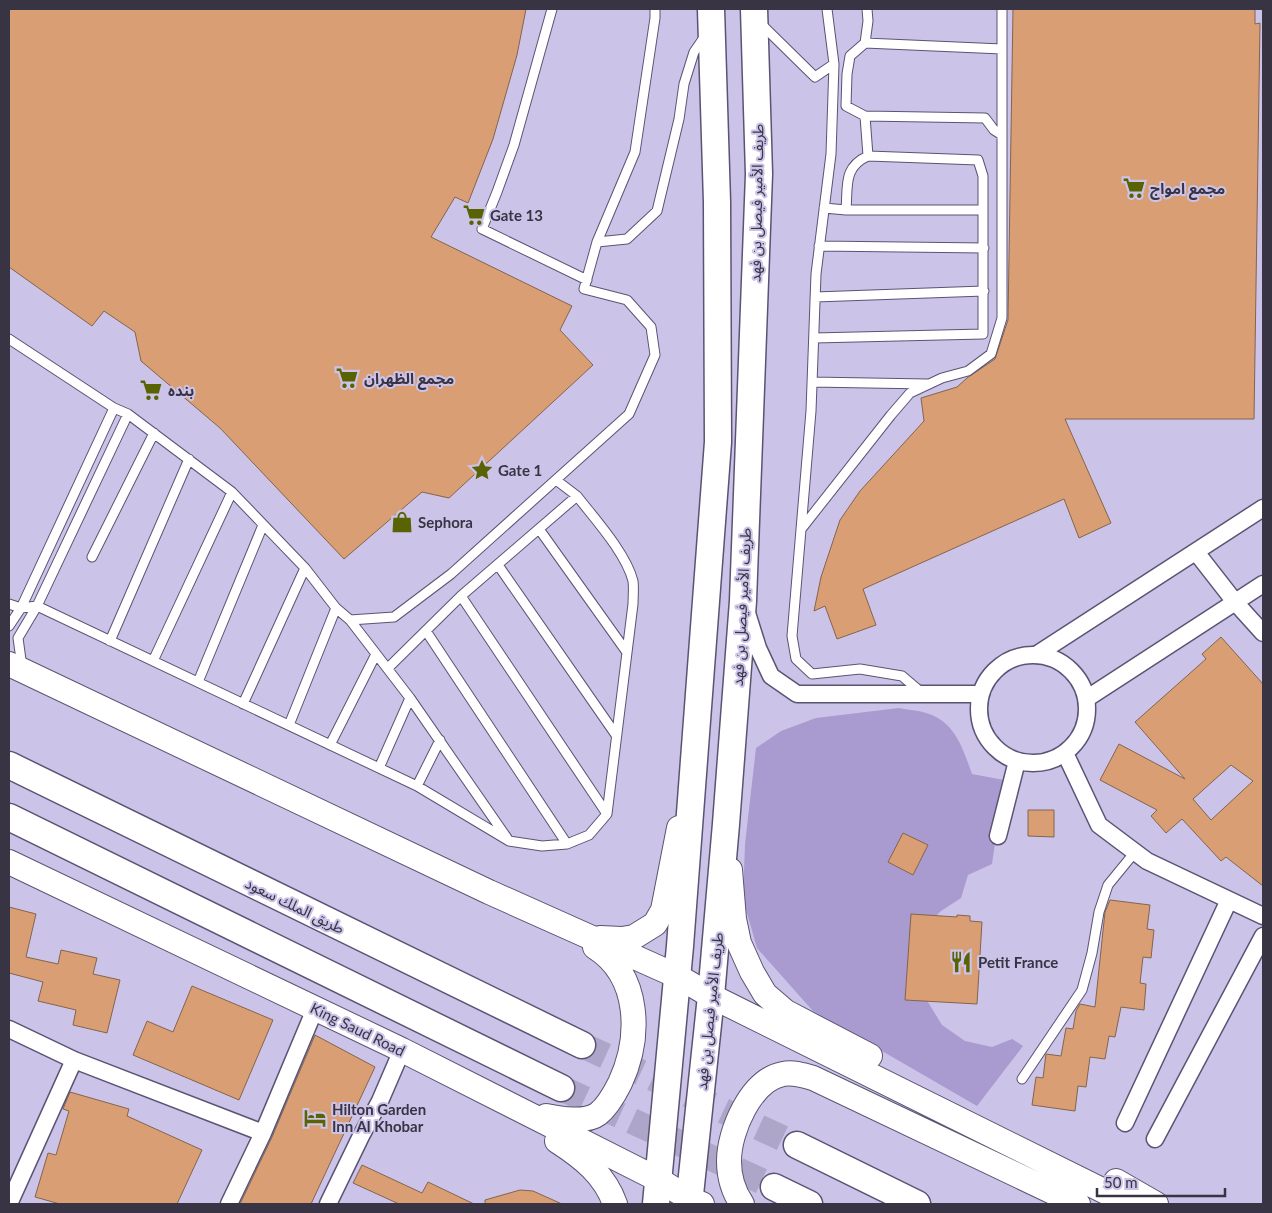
<svg xmlns="http://www.w3.org/2000/svg" width="1272" height="1213" font-family="Lato,'Noto Sans Arabic',sans-serif">
  <rect width="100%" height="100%" fill="#ccc3e9"/>
  <!-- green -->
  <path fill="#a99bcf" d="M899 708C908 710 918 710 926 713 955 721 963 749 972 774L1004 780 992 864 968 875 961 898 941 911 925 926 923 994 942 1025 965 1041 992 1047 1012 1039 1023 1046 977 1106 813 1011 757 948 743 899 745 844 756 748 781 731 816 718Z"/>
  <!-- building -->
  <path fill="#d99e74" stroke="#83644d" fill-rule="evenodd" d="M9 9H526L517 55 493 139 468 203 455 197 431 237 572 306 560 330 593 365 449 498 422 492 344 559 220 428 141 361 135 332 104 311 92 326 9 267Z
    M1013 9H1255V24L1260 23 1254 419H1065L1111 523 1079 538 1064 499 863 589 876 625 837 639 825 606 814 611 821 577 840 520 860 491 924 421 921 398 957 387 967 378 995 359 1008 320Z
    M1221 637 1263 684V886L1226 857 1221 861 1182 819 1166 833 1151 816 1157 810 1100 780 1119 744 1185 779 1135 722 1206 659 1202 654ZM1231 765 1253 781 1211 820 1193 799Z
    M1028 810H1054V837L1028 836Z
    M903 833 928 845 913 875 888 862Z
    M1110 900 1150 905 1147 929 1154 930 1151 958 1143 957 1140 983 1146 984 1144 1010 1121 1007 1115 1037 1109 1036 1105 1059 1090 1057 1086 1087 1078 1086 1075 1111 1032 1105 1036 1077 1043 1078 1046 1054 1061 1056 1066 1028 1073 1029 1076 1011 1080 1004 1095 1007 1105 912Z
    M9 907 36 914 26 957 58 964 61 950 97 958 93 974 120 980 107 1033 73 1025 76 1010 38 1001 43 982 9 973Z
    M911 914 957 917V915L970 916V921L982 922 977 1004 905 1000Z
    M192 986 273 1020 239 1100 133 1055 147 1021 173 1032Z
    M315 1035 375 1067 311 1204H240L272 1137Z
    M70 1092 129 1109 127 1116 202 1150 177 1204H60L35 1197 48 1153 56 1155 69 1111 63 1109Z
    M362 1165 422 1193 428 1182 474 1204H399L353 1183Z
    M520 1190 533 1191 562 1204H485V1200Z"/>
  <g fill="none" stroke-linecap="round" stroke-linejoin="round">
    <!-- primary-tunnel -->
    <path stroke="#aea6c8" stroke-width="26" stroke-dasharray="26 13" stroke-linecap="butt" d="M582 1045 797 1145
      M561 1088 774 1187"/>
    <!-- lane casing -->
    <g stroke="#5b5373" stroke-width="11">
      <path id="lane" d="M552 9 514 145 497 192 482 229 587 280
        M827 9 834 64 831 154 816 274 811 411 792 636 796 659 812 674 860 669 902 676 922 693
        M867 9 868 21 865 43 850 56 847 74 846 106 865 116 985 118 994 130 1002 135
        M760 23 815 77 834 64
        M865 43 1002 49
        M824 208 846 210C848 186 843 167 868 156L865 116
        M846 210H983
        M597 242 627 239 657 211 679 119 684 84 694 52 705 36
        M819 246 984 248
        M815 297 984 291
        M814 338 983 334V176L978 160 868 156
        M9 339 114 408 128 414 232 492 305 568 336 608 350 620 410 698 507 838
        M812 382 927 384
        M556 480 577 496
        M802 528 891 415 910 393 942 378 968 371 991 354 1002 318V9
        M539 529 626 651
        M92 557 154 433
        M498 565 616 735
        M461 596 607 814
        M9 604 21 608 37 606 417 786 509 841 542 846 567 844 589 835 607 814 633 604C633 597 634 588 633 581 626 553 594 518 577 496L461 596 388 668
        M350 620 394 617 451 574 629 414 655 355 651 327 627 300 584 289 597 242 635 152 655 18V9
        M9 626 21 608 114 408
        M426 631 567 844
        M110 641 189 459
        M153 661 232 492
        M22 667 18 638 37 606 128 414
        M198 682 263 525
        M243 704 305 568
        M289 725 336 608
        M330 745 376 654
        M379 768 410 698
        M417 786 440 740
        M1022 1079 1082 990 1092 953 1099 912 1108 885 1135 852"/>
    </g>
    <!-- street casing -->
    <g stroke="#5b5373" stroke-width="19">
      <path id="street" d="M1196 552 1235 602 1263 633
        M747 613 758 648 771 676 797 694H981
        M1036 655 1263 508
        M979 709a54 54 0 1 1 108 0a54 54 0 1 1-108 0Z
        M1086 699 1263 584
        M1065 753 1099 825 1147 861 1263 916
        M998 836 1017 761
        M9 1029 74 1060 263 1133
        M1125 1123 1229 900
        M1155 1139 1263 936
        M9 1204 74 1060
        M229 1204 263 1133 315 1009
        M328 1204 361 1136 380 1101 402 1050"/>
    </g>
    <!-- secondary casing -->
    <g stroke="#5b5373" stroke-width="26">
      <path id="secondary" d="M9 664 489 892 677 976 711 996 1130 1204
        M9 862 402 1050 659 1180 690 1199 702 1204
        M730 870 734 919 739 943 752 972 765 994 786 1012 870 1056
        M600 938 622 939 634 937 655 924 663 910 679 828
        M546 1116C560 1119 586 1123 598 1114 607 1107 615 1093 620 1083 641 1038 641 976 595 947
        M557 1141C582 1157 605 1175 615 1204
        M1116 1181 1156 1204
        M742 1204C733 1191 729 1177 729 1161 729 1131 751 1080 783 1074 793 1072 803 1075 813 1078L1078 1204"/>
    </g>
    <!-- primary casing -->
    <g stroke="#5b5373" stroke-width="29">
      <path id="primary" d="M9 765 582 1045
        M9 817 561 1088
        M797 1145 917 1204
        M774 1187 809 1204
        M656 1204 680 946 718 442 717 202 711 9
        M689 1204 711 996 726 824 743 601 759 174 754 9"/>
    </g>
    <!-- lane -->
    <use href="#lane" stroke="#fff" stroke-width="9"/>
    <!-- street -->
    <use href="#street" stroke="#fff" stroke-width="16"/>
    <!-- secondary -->
    <use href="#secondary" stroke="#fff" stroke-width="24"/>
    <!-- primary -->
    <use href="#primary" stroke="#fff" stroke-width="26"/>
  </g>
  <!-- icons -->
  <defs>
    <g id="supermarket-bare" transform="scale(1.725)"><path d="M-6-5.5h2.5l.6 2H6L4.5 2H-2.5L-4.4-4H-6ZM-1.5 3.2a1.3 1.3 0 1 0 .1 0ZM3 3.2a1.3 1.3 0 1 0 .1 0Z" fill="#5a6303" stroke="#ccc3e9" stroke-width="2.5" paint-order="stroke"/></g>
    <g id="sight-bare" transform="scale(1.725)"><path d="M0-6L1.8-2.2L6-1.7L2.9 1.2L3.7 5.4L0 3.3L-3.7 5.4L-2.9 1.2L-6-1.7L-1.8-2.2Z" fill="#5a6303" stroke="#ccc3e9" stroke-width="2.5" paint-order="stroke"/></g>
    <g id="shop-bare" transform="scale(1.725)"><path d="M-5-2.5h2.3a2.7 3.5 0 0 1 5.4 0H5L5.5 6h-11ZM-1.5-2.5h3a1.5 2.3 0 0 0-3 0Z" fill="#5a6303" stroke="#ccc3e9" stroke-width="2.5" paint-order="stroke"/></g>
    <g id="restaurant-bare" transform="scale(1.725)"><path d="M-5-6h1v4h1v-4h1v4h1v-4h1v5L-1.5 .5V6h-2V.5L-5-1ZM5-6V6H3V1.5H1.5Q1.5-4 5-6Z" fill="#5a6303" stroke="#ccc3e9" stroke-width="2.5" paint-order="stroke"/></g>
    <g id="hotel-bare" transform="scale(1.725)"><path d="M-6-4.5h1.5V1H6V5H4.5V3h-9V5H-6ZM-4 0a1.8 1.8 0 1 1 3.6 0ZM.5 0V-2.5h3Q6-2.5 6 0Z" fill="#5a6303" stroke="#ccc3e9" stroke-width="2.5" paint-order="stroke"/></g>
  </defs>
  <g fill-rule="evenodd">
    <use href="#supermarket-bare" x="1134" y="188"/>
    <use href="#supermarket-bare" x="474" y="215"/>
    <use href="#supermarket-bare" x="347" y="378"/>
    <use href="#supermarket-bare" x="151" y="390"/>
    <use href="#sight-bare" x="482" y="470"/>
    <use href="#shop-bare" x="402" y="522"/>
    <use href="#restaurant-bare" x="961" y="962"/>
    <use href="#hotel-bare" x="315" y="1118"/>
  </g>
  <g text-anchor="middle" dominant-baseline="central" stroke-width="4" stroke-linejoin="round" paint-order="stroke">
    <!-- poi labels -->
    <g font-size="15" font-weight="bold" fill="#383443" stroke="#ccc3e9" text-anchor="start">
      <text x="1150" y="188">مجمع امواج</text>
      <text x="490" y="215">Gate 13</text>
      <text x="364" y="378">مجمع الظهران</text>
      <text x="168" y="390">بنده</text>
      <text x="498" y="470">Gate 1</text>
      <text x="418" y="522">Sephora</text>
      <text x="978" y="962">Petit France</text>
      <text x="332" y="1109">Hilton Garden<tspan x="332" dy="17">Inn Al Khobar</tspan></text>
    </g>
    <!-- street labels -->
    <g font-size="15" fill="#383443" stroke="#ccc3e9">
      <text transform="translate(756 203) rotate(-89)">طريف الأمير فيصل بن فهد</text>
      <text transform="translate(741 607) rotate(-87)">طريف الأمير فيصل بن فهد</text>
      <text transform="translate(295 905) rotate(26)">طريق الملك سعود</text>
      <text transform="translate(709 1011) rotate(-84)">طريف الأمير فيصل بن فهد</text>
      <text transform="translate(358 1029) rotate(26)">King Saud Road</text>
    </g>
  </g>
  <!-- border -->
  <rect width="1272" height="1213" fill="none" stroke="#383443" stroke-width="20"/>
  <!-- scale -->
  <path d="M1097 1188v8h128v-8" fill="none" stroke="#383443" stroke-width="2.5"/>
  <text x="1104" y="1188" font-size="15" fill="#383443" stroke="#ccc3e9" stroke-width="4" paint-order="stroke">50 m</text>
</svg>
